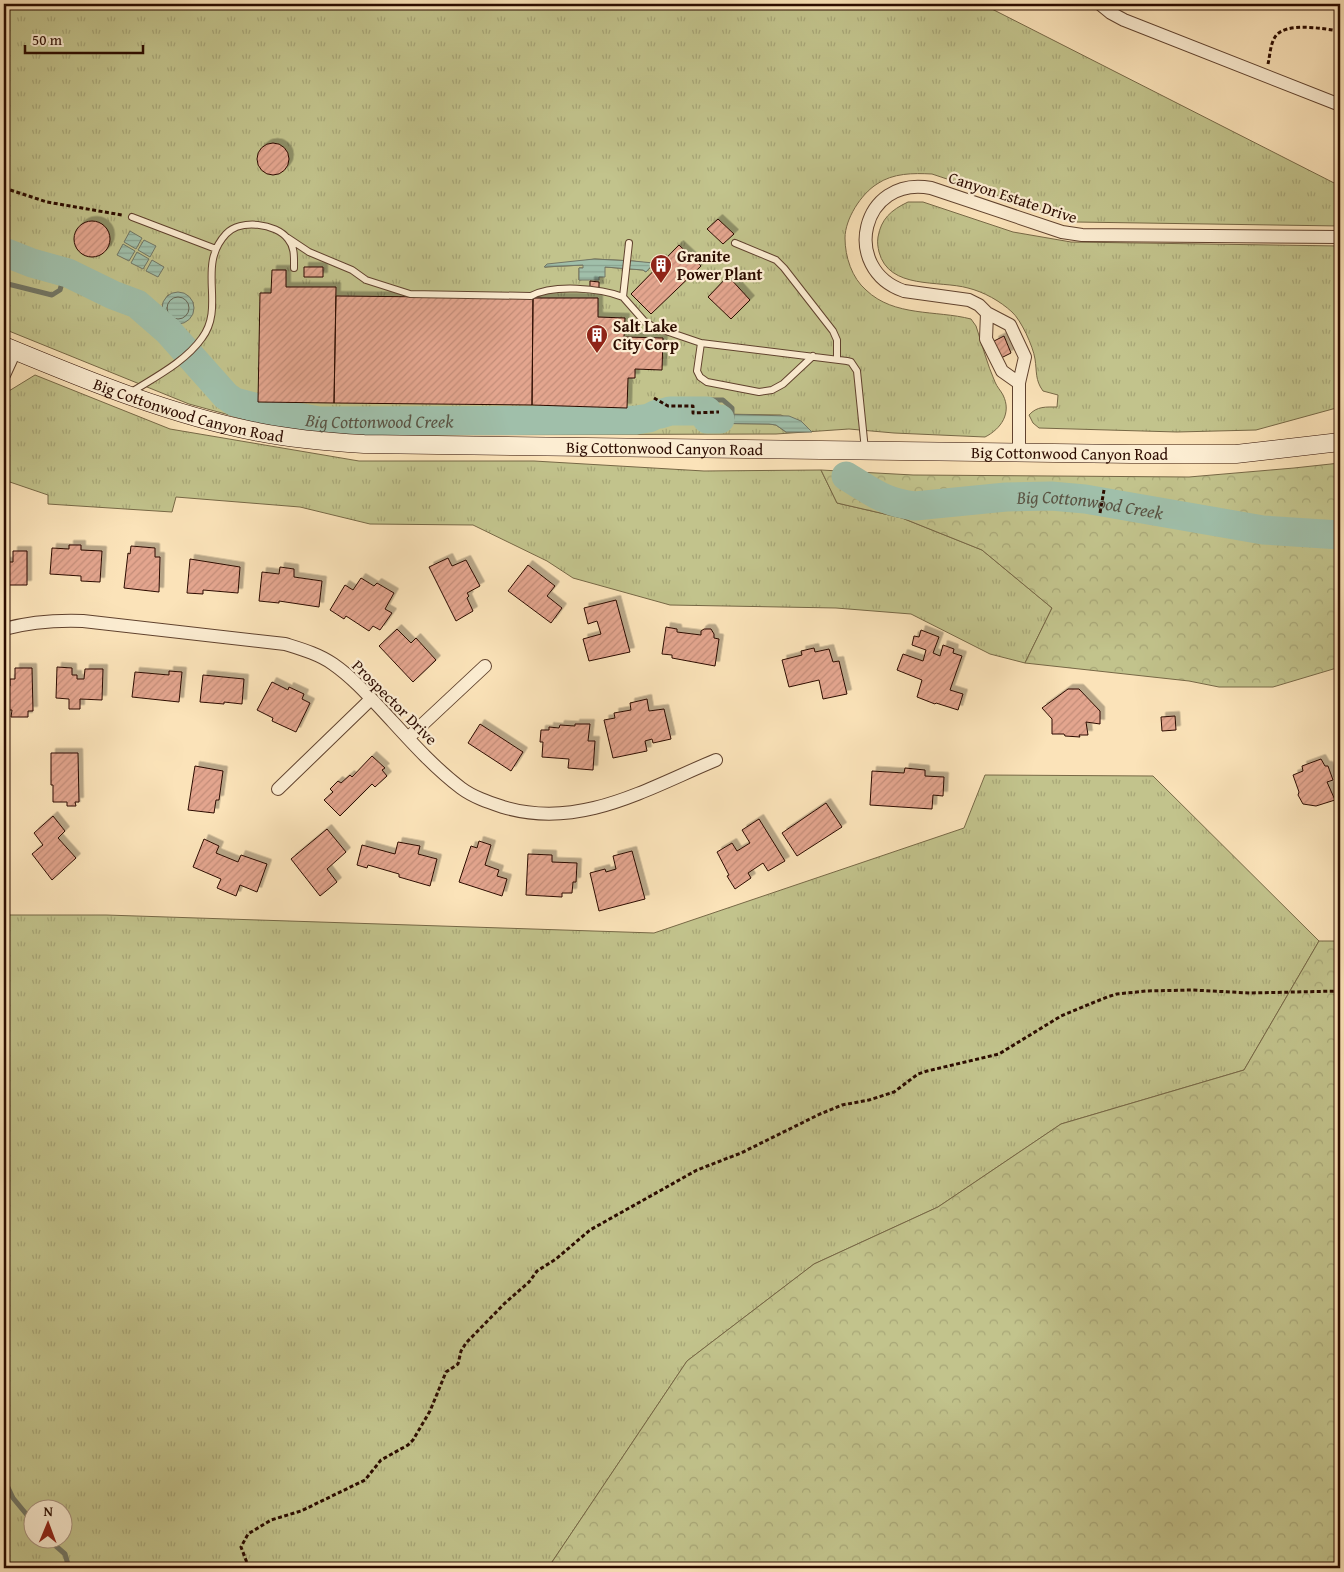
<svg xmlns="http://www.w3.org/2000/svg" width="1344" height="1572" font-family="'Gentium Book Plus',serif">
  <defs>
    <pattern id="grass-tufts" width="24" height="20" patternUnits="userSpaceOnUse" patternTransform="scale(1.25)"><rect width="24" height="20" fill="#c2c38c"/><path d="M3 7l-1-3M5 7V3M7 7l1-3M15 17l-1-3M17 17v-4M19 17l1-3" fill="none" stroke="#a7a677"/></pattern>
    <pattern id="forest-crowns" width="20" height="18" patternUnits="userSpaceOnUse" patternTransform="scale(1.25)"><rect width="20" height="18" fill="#c2c38c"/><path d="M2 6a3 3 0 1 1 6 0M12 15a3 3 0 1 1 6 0" fill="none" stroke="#a7a677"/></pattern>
    <pattern id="water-rules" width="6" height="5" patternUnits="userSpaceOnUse" patternTransform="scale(1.25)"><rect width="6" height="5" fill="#a0bfaa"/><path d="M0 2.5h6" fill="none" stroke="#8aa390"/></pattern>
    <pattern id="building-hatch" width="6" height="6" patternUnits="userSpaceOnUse" patternTransform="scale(1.25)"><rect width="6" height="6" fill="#e3a58e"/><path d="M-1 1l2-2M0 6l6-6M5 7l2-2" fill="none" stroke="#c38d79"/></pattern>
    <filter id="shadow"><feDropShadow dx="4.5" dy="-4.5" stdDeviation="0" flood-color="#0004"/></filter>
  </defs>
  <rect width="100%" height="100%" fill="#fbe3b9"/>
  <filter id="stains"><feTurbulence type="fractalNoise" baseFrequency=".004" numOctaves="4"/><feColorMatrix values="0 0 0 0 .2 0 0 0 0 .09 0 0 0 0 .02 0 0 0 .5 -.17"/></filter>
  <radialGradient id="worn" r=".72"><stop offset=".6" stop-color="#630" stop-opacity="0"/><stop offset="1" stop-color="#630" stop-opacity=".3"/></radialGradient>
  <!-- grass -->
  <path fill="url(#grass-tufts)" stroke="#776846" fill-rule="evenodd" d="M4 4H988V7L1340 186V226L1076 222 932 174C913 173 893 173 877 184 861 194 845 219 845 238 845 257 852 278 866 290 894 317 936 310 971 319L976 326C982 344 987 364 995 382 997 387 1001 391 1003 395 1012 413 1001 429 985 437L894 433 849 429 776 434 389 435 255 422 189 404 4 329ZM595 259 633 261 654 264 646 272 643 270 605 267 599 277 579 280V268H584V265L545 267ZM168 295 193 302V312L187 321 162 305ZM689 404 719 414 781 415 811 431 786 432 776 425 769 424 689 423Z
    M908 202H923L1013 232 1071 242 1340 246V407L1256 430 1177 432 1039 428 1033 423 1029 415C1037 406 1046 407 1057 407L1058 395 1043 391C1035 380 1037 372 1035 359 1033 346 1021 320 1012 312 1000 301 984 292 968 288 939 280 889 290 879 252 878 247 877 243 878 237 881 219 891 210 908 202Z
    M35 375 170 429 359 461H534L704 471 821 470 837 503 902 518 982 550 1052 608 1025 663 990 654 911 614 836 608 670 605 573 578 547 561 473 525 370 524 300 507 176 497 172 512 48 504V495L4 480V394Z
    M985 775 1153 776 1319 941 1244 1070 1061 1124 938 1207 814 1264 687 1361 548 1568H4V915H106L654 933 964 828ZM32 1510H62V1540H32Z"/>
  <!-- forest -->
  <path fill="url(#forest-crowns)" stroke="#776846" d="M1340 463V667L1273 687H1219L1189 681 1025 663 1052 608 982 550 902 518 837 503 821 470 913 475 1189 477 1294 468Z
    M1319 941H1340V1568H548L687 1361 814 1264 938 1207 1061 1124 1244 1070Z"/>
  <!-- water -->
  <path fill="url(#water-rules)" stroke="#727766" d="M130 231 142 238 136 249 124 242Z
    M144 240 156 246 150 257 138 250Z
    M123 244 135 251 129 261 117 255Z
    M137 252 149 259 143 269 131 263Z
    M594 259 633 261 654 263 646 272 643 270 605 267V277H599V280H579V268H583V265L544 267 547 264Z
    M152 260 164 267 158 277 146 271Z
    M162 308a16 16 0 1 1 32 0a16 16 0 1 1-32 0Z
    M689 404H697L698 408H719L720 414 789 416 801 421 812 432H786L776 425 769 424 689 423Z"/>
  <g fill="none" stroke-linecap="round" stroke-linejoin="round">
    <!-- shore -->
    <path stroke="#665" stroke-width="1" d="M167 308a11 11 0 1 1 22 0a11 11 0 1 1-22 0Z
      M695 413H713L716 417 713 419 696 418 694 416Z"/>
    <!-- stream -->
    <path stroke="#727766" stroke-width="5" d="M4 283 52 295 60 290 65 272
      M707 400H723L732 408V418
      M668 411 688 400H707V411
      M636 420 694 419
      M4 1479 13 1498 32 1521
      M49 1540 65 1554 69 1568"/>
    <!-- river -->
    <g stroke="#a0bfaa" stroke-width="29">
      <path id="s1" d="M4 252 32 263 68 273 113 295 137 304 168 331 226 396 235 402 276 413 319 421 636 420 649 418 657 414H660L670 411H707V419H720"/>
      <path id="s2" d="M846 476C871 491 885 503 915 506L1006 497 1051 496 1085 499 1263 530 1340 535"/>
    </g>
  </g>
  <!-- building -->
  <path fill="url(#building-hatch)" stroke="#2c0c00" filter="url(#shadow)" d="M257 159a16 16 0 1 1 32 0a16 16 0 1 1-32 0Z
    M718 219 734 234 723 244 707 229Z
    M74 239a18 18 0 1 1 36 0a18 18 0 1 1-36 0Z
    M679 245 701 266 651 314 631 294Z
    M304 267H323V277H304Z
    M272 270H286V287H336L334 403 258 402 260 293H271Z
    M728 276 750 300 731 319 708 297Z
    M590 281 599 282V288H590Z
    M336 296 533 298 532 405 334 403Z
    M533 298H598V317L625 318 624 337 663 338 662 370 635 369V378H628L627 408 532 405Z
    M1004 336 1011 353 1001 358 994 341Z
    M69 545H81V550L102 551 100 582 81 581V576L50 574 52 548 69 549Z
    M131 546 155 548V557H160L159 592 124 588 128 553 130 554Z
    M13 551H27V585H4V562H13Z
    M448 558 452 566 466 560 480 586 467 593 469 596 467 598 473 611 456 621 429 567Z
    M190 559 240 567 238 593 203 590V594L187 593Z
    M528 565 555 586 547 596 562 608 551 623 508 591Z
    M280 567 294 569V577L322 581 319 607 279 601V603L259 601 262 572 279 574Z
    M361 578 374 586 377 583 394 593 385 609 392 613 380 630 373 626 369 631 346 616 344 619 330 610 345 585 353 590Z
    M616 600 630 652 589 661 583 639 601 634 597 621 588 624 584 608Z
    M666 627 677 629V632L701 635V631L704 629H711L714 634V638L719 639 715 666 672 658V655L662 654Z
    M397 629 411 643 416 638 436 660 413 682 379 646Z
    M921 630 939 637 933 653 940 656 943 645 954 649 953 653 962 656 950 690 963 694 958 710 936 703 935 704 917 697 922 680 897 670 903 654 923 661 926 650 912 645 914 636 919 637Z
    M814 648 815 652 829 649 833 662 839 661 847 694 823 699 819 680 789 687 782 660 802 655 801 651Z
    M57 667 72 668V675H77V679H84L85 669H103L102 700 80 699V709H69V699L56 698Z
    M15 668H32L33 711H28V717H11L12 710H4V686H10V679H15Z
    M169 671 182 672 179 702 132 697 135 672 169 675Z
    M203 675 244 679 242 704 224 702V704L200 702Z
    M272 682 288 690 289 687 304 694 302 699 310 703 296 732 272 721 273 718 257 710Z
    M1068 689H1079L1100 711V724L1086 722 1088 735H1079L1080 737 1065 736 1064 734H1052V719L1042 708Z
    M647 699 649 711 664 709 671 739 653 743 652 739 645 741 647 751 613 758 604 720 615 718 614 713 631 710 630 703Z
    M1175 716 1176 730 1162 731 1161 717Z
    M480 724 523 752 511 771 468 743Z
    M575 724H590L588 741H595L593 770 568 768 569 759 542 757 543 742H540L541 730H549V727L559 728 560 725 575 726Z
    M51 753H78L79 802H75L76 806H67V802H53V785H51Z
    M372 756 385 768 382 770 387 776 375 787 372 784 340 816 324 800 333 792 330 789 338 781 341 783 350 775 352 777Z
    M1321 759 1325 766H1328L1333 780 1327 782 1335 800 1316 806 1303 804 1298 795 1299 792 1293 775 1303 771 1302 766Z
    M195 766 223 771 219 800H216L214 813 188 810Z
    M905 768 925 770V776L944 777 943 796 933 795 932 809 870 805 872 771 904 773Z
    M826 803 842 827 797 856 782 833Z
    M53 816 65 831 58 838 76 858 52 880 32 854 43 845 34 833Z
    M759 819 785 861 768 871 763 863 748 873 751 878 735 889 727 876 729 875 717 852 732 843 737 851 750 843 742 830Z
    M327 829 346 852 327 869 337 882 320 896 291 859Z
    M204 839 219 846 216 853 238 862 241 855 267 864 257 892 240 885 236 896 217 888 221 879 193 867Z
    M479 841 491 845 485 865 499 870 497 876 507 879 502 896 459 882 471 846 477 848Z
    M398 842 420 846 418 854 437 859 430 886 399 877V874L368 865 367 868 357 865 362 845 395 854Z
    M632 851 645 899 599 911 590 873 605 869 606 872 616 869 613 856Z
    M528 854 552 855V862L577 863 576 882H573L572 893H562V897L526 895Z"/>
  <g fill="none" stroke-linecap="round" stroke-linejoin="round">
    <!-- service casing -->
    <g stroke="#60422e" stroke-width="8">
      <path id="service" d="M132 217 216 249
        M288 238 309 252 352 270 366 280 410 294 531 296C553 284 600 288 623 297
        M629 243 623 297 645 322 654 327 701 343 847 361 851 362 857 371 865 450
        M735 243 776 260 784 268 833 331 837 340V359
        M701 343 697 371 700 377 707 382 759 392 772 390 783 384 813 356
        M130 393C155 377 185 362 202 338 226 306 196 266 226 234 240 219 276 223 288 239 295 247 294 258 294 268"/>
    </g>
    <!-- minor casing -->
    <g stroke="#60422e" stroke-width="14">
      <path id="minor" d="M1100 4 1111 13 1124 20 1340 105
        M987 313 979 305 969 300 904 291C840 269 861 175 931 188L1062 232 1082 235 1340 237
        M4 375 15 351
        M1019 383 1002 371 986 339 987 313 1010 325 1025 357 1019 383V453
        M4 629C30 622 55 620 83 621L285 644C301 649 319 654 333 664 356 680 374 702 393 722 414 745 436 769 461 788 473 797 488 802 503 807 580 830 646 789 716 760
        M408 738 485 666
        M278 789 371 699"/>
    </g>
    <!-- secondary casing -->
    <g stroke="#2c0c00" stroke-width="19">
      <g id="secondary">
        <path id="s3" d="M4 346C86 380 170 415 258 432 293 439 328 442 364 444L1131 454H1236L1340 442"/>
      </g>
    </g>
    <!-- path -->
    <path stroke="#2c0c00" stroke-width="3" stroke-dasharray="4 2.5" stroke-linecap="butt" d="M1268 64C1270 56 1270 45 1275 37 1285 21 1324 29 1340 31
      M4 188 47 202 122 215
      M654 398 668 406H693V413L719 412
      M1100 513 1104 490
      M249 1568 241 1547 248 1534 271 1520 301 1511 365 1480 381 1460 408 1445 413 1440 430 1411 446 1372 458 1364 461 1351 466 1343 505 1303 529 1282 537 1271 556 1259 590 1230 697 1170 741 1153 820 1114 842 1105 869 1100 894 1092 918 1074 927 1071 999 1054 1061 1016 1107 997 1117 994 1146 991 1192 990 1250 993 1340 991"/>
    <!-- service -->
    <use href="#service" stroke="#fcedd2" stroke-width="6"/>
    <!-- minor -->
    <use href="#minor" stroke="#fcedd2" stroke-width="12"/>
    <!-- secondary -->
    <use href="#secondary" stroke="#fcedd2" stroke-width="18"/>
  </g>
  <!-- icons -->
  <defs>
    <g id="building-pin" transform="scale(1.125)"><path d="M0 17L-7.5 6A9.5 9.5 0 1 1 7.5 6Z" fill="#8f2418" stroke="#fcedd2"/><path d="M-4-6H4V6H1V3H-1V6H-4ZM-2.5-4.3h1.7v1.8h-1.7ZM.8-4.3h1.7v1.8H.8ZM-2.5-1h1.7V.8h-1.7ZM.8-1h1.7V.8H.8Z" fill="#fff"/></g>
  </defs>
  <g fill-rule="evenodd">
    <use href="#building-pin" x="661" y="265"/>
    <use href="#building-pin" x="597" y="335"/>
  </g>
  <g text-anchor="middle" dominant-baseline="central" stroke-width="4.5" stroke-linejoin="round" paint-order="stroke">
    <!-- street labels -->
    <g font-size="16" fill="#2c0c00" stroke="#fcedd2">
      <text transform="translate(1013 197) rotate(18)">Canyon Estate Drive</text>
      <text stroke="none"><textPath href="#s3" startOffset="196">Big Cottonwood Canyon Road</textPath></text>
      <text stroke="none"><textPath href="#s3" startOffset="676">Big Cottonwood Canyon Road</textPath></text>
      <text stroke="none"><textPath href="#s3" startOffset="1081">Big Cottonwood Canyon Road</textPath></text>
      <text transform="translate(395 702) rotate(45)">Prospector Drive</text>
    </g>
    <!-- poi labels -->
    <g font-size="16" font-weight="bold" fill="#2c0c00" stroke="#fcedd2" text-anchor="start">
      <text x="677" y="256">Granite<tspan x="677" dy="18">Power Plant</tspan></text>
      <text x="613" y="326">Salt Lake<tspan x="613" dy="18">City Corp</tspan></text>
    </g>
    <!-- water labels -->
    <g font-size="18" font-style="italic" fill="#5a5444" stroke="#fcedd2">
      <text stroke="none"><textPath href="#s1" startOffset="429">Big Cottonwood Creek</textPath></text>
      <text stroke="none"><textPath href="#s2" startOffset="252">Big Cottonwood Creek</textPath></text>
    </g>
  </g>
  <!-- margin -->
  <rect width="1344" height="1572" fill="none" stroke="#fbe3b9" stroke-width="20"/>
  <rect x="5" y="5" width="1334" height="1562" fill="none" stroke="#2c0c00" stroke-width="2.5"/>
  <rect x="10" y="10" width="1324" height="1552" fill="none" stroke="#2c0c00"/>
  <!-- north arrow -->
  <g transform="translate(48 1524) rotate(1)"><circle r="24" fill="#fcedd2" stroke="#a9937e"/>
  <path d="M0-4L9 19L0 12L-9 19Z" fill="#8f2418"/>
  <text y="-8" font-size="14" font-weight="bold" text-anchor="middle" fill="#2c0c00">N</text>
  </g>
  <!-- scale -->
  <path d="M25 45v8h118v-8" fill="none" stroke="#2c0c00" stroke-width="2.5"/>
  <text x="32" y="45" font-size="15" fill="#2c0c00" stroke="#fcedd2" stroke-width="4" paint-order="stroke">50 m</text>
  <rect width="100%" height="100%" filter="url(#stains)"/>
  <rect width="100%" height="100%" fill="url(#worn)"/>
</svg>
